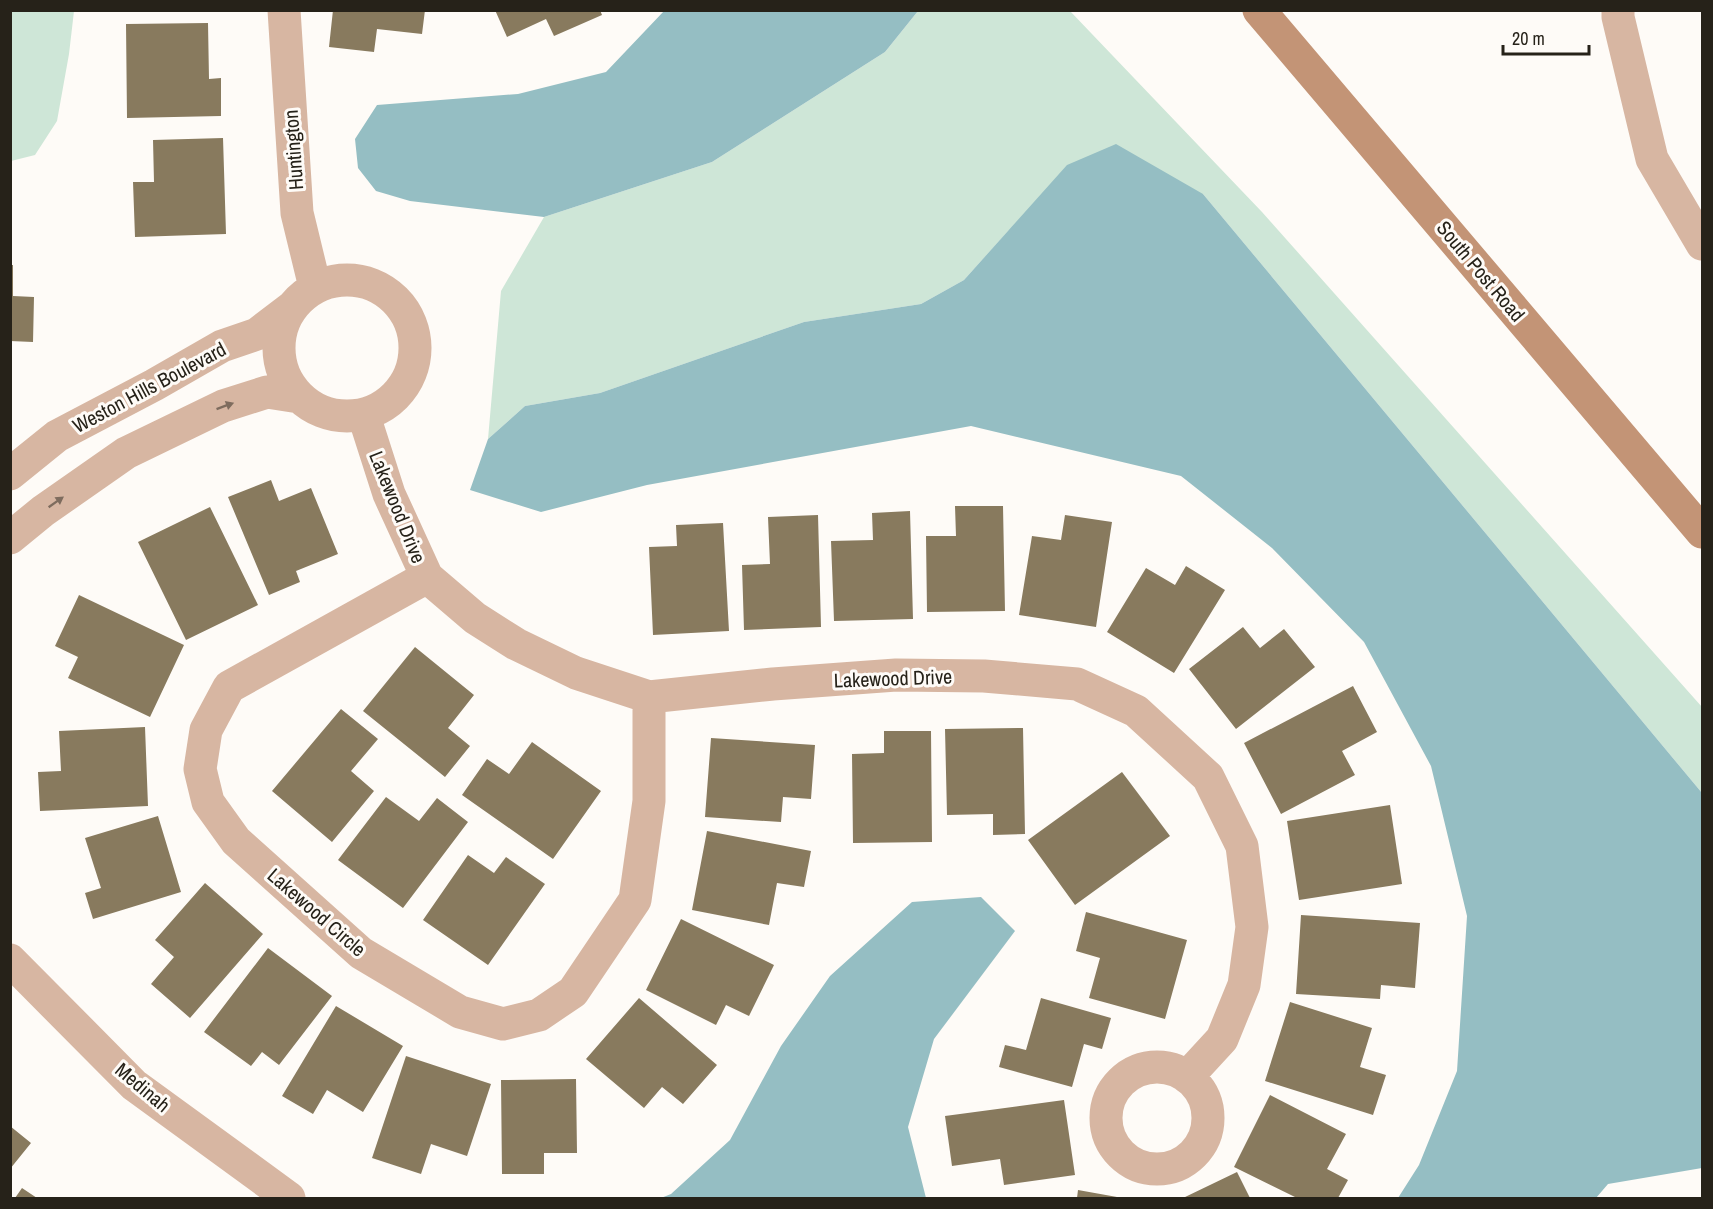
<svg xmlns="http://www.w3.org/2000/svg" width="1713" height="1209" font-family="'Archivo Narrow',sans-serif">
  <rect width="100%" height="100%" fill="#fefbf7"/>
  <!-- green -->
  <path fill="#cee6d7" d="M11 10 74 11 69 54 57 121 35 155 11 161Z
    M918 11H1070L1262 212 1702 707V793L1203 194 1009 230 964 280 921 304 804 322 600 393 525 406 488 439 501 291 544 217 712 162 885 52Z"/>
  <!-- water -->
  <path fill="#95bec3" d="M664 11H918L885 52 712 162 544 217 410 201 376 191 358 168 355 139 377 105 518 94 606 72Z
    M1116 144 1203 194 1702 793V1168L1608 1184 1596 1198H1398L1419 1165 1457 1071 1467 916 1431 766 1364 642 1272 548 1181 476 971 426 647 485 541 512 470 490 488 439 525 406 600 393 804 322 921 304 964 280 1067 165Z
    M981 897 1015 931 934 1039 908 1127 926 1198H661L671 1194 730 1140 781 1046 830 976 912 902Z"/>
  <!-- building -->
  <path fill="#887a5e" d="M333 10H425L422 34 377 29 374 52 329 47Z
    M495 10H600L602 15 554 36 546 19 507 37Z
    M208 23 209 79 221 78V116L127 118 126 24Z
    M223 138 226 234 135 237 133 182H154L153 140Z
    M10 265H13V296L34 297 33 342 10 341Z
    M271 480 279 501 311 488 338 554 296 571 300 582 269 595 228 497Z
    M955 506H1003L1005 611 927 612 926 536H956Z
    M210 507 258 605 186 640 138 542Z
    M910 511 913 619 834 621 831 541 873 540 872 513Z
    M818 515 821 627 744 630 742 565 770 564 768 517Z
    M1065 515 1112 522 1096 627 1019 615 1032 536 1061 540Z
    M723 523 729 631 653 635 649 547 677 546 676 525Z
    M1186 566 1225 590 1174 673 1107 632 1146 568 1175 585Z
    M79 595 184 645 150 717 68 678 78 657 55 646Z
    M1243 627 1260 648 1284 629 1315 667 1236 729 1189 669Z
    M415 647 474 695 448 728 470 746 445 777 363 711Z
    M1353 686 1377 732 1342 751 1355 775 1281 814 1244 743Z
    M341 709 378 739 351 771 374 791 332 842 272 791Z
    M145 727 148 806 40 811 38 772 61 771 59 731Z
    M1023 728 1025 834 993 835V814L947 815 945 729Z
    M884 731H931L932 842 853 843 852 754 884 753Z
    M711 738 815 745 811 799 783 797 781 822 705 817Z
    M532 742 601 791 553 859 462 795 487 759 509 774Z
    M1122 772 1170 836 1075 905 1028 840Z
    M386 797 419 821 437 798 468 822 403 908 338 860Z
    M1390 805 1402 884 1299 900 1287 821Z
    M158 816 181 892 93 919 85 893 101 888 85 838Z
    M707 831 811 851 804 887 777 883 769 925 692 910Z
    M468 855 494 873 506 857 545 884 488 965 423 920Z
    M205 883 263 934 190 1018 151 984 174 957 155 940Z
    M1086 912 1187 940 1165 1019 1089 998 1100 958 1076 951Z
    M1301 915 1420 923 1415 988 1381 985 1380 999 1296 994Z
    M681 919 774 965 749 1016 726 1005 716 1025 646 990Z
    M268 948 332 996 279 1065 262 1052 251 1066 204 1032Z
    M639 998 717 1065 683 1104 662 1087 644 1108 586 1059Z
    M1041 998 1111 1018 1102 1049 1084 1044 1072 1087 999 1067 1005 1045 1026 1050Z
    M1290 1002 1372 1028 1360 1067 1386 1075 1373 1115 1265 1081Z
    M336 1006 403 1046 363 1112 327 1090 313 1114 282 1096Z
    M406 1056 491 1084 467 1156 431 1144 421 1174 372 1158Z
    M576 1079 577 1153H544V1174H502L501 1080Z
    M1270 1095 1346 1134 1327 1169 1348 1180 1338 1198H1297L1234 1167Z
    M1064 1100 1075 1175 1004 1185 1000 1159 952 1166 945 1116Z
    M10 1126 31 1143 10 1169Z
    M1237 1172 1250 1198H1183Z
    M22 1188 37 1198H15Z
    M1078 1190 1117 1197V1198H1077Z"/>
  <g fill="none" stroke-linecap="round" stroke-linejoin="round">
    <!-- street -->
    <path stroke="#d7b6a2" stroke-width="33" d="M284 10 297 213 315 287
      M1618 10V17L1652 159 1702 244
      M279 348a68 68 0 1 1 136 0a68 68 0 1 1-136 0Z
      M364 416 389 494 427 577 475 618 516 644 576 673 649 697 773 684 896 675 984 676 1077 684 1136 711 1208 777 1242 846 1252 927 1244 985 1222 1039 1187 1077
      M10 474 57 436 154 385 222 346 257 334 291 308
      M10 538 43 511 126 453 223 406 267 392 299 397
      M427 577 229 687 206 730 200 769 208 802 236 841 361 953 460 1012 503 1024 539 1015 573 992 635 900 649 801V697
      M10 960 134 1085 289 1198
      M1106 1118a51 51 0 1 1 102 0a51 51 0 1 1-102 0Z"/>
    <!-- secondary -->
    <path stroke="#c39476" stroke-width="33" d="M1259 10 1702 532"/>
  </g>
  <!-- one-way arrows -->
  <defs><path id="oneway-solid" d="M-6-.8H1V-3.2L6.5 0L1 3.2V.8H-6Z" transform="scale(1.5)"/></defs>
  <g fill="#7e6c5e">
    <use href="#oneway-solid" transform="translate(225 406) rotate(-20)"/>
    <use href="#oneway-solid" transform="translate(56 502) rotate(-35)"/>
  </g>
  <g text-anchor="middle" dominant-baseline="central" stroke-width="6" stroke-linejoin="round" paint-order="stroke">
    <!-- street labels -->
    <g font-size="20" fill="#262219" stroke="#fefbf7">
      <text transform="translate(293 150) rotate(-94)">Huntington</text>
      <text transform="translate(1481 271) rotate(50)">South Post Road</text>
      <text transform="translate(149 387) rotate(-28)">Weston Hills Boulevard</text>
      <text transform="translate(398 507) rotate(68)">Lakewood Drive</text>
      <text transform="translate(893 678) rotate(-2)">Lakewood Drive</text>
      <text transform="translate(317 912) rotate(41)">Lakewood Circle</text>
      <text transform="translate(143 1087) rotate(40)">Medinah</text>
    </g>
  </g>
  <!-- border -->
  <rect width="1713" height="1209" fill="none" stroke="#262219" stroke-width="24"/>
  <!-- scale -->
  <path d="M1503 45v9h86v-9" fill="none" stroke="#262219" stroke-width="3"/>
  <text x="1512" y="45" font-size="18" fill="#262219" stroke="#fefbf7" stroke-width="4.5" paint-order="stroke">20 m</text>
</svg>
